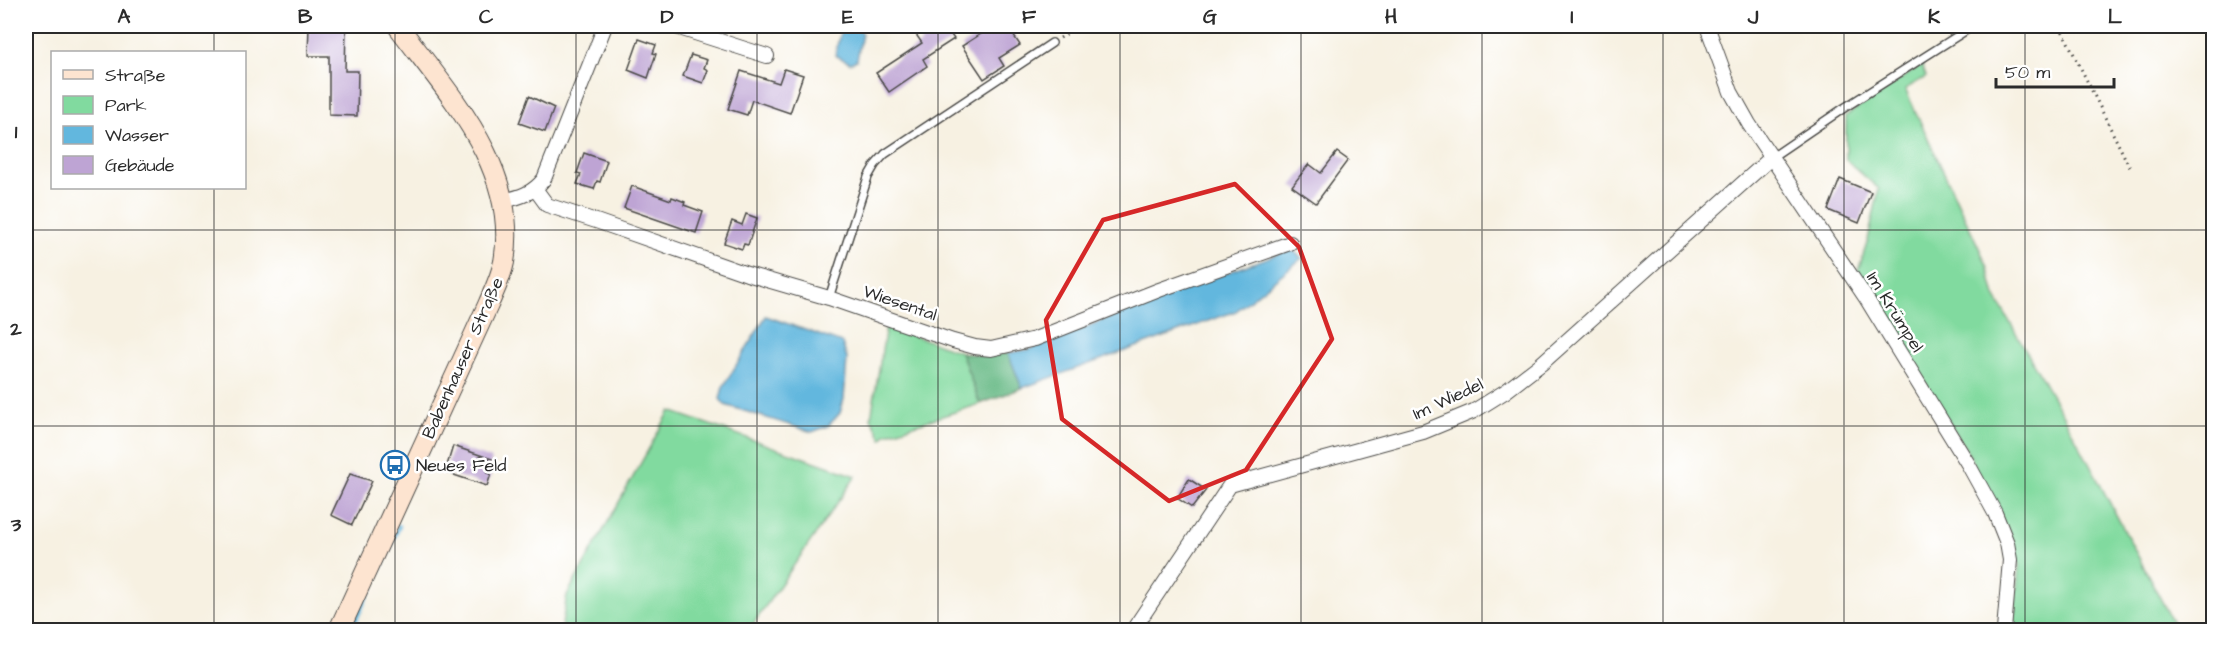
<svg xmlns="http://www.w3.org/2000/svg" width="2239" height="656" font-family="'Architects Daughter',sans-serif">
  <rect width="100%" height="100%" fill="#fff"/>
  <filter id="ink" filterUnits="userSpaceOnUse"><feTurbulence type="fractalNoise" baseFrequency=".0167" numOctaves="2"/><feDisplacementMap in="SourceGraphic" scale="12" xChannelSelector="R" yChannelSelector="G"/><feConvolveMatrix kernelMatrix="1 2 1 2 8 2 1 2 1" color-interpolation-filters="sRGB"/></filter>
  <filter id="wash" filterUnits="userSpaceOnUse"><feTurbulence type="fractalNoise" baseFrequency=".008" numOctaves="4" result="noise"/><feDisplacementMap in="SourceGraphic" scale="24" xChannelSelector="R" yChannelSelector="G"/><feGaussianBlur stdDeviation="1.35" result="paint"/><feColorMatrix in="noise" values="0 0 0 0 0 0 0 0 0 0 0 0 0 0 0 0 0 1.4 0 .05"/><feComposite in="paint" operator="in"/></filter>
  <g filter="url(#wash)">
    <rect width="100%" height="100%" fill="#f7f1e2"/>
    <!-- green -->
    <path fill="#81da9f" stroke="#568265" stroke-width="1.5" d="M1922 65 1926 77 1905 89 1987 265 1995 296 2074 435 2177 630H2013L2019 565 2010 538 1971 458 1885 316 1857 274 1868 240 1879 189 1846 160V116Z
      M886 326 961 352 980 404 886 434 882 439 871 418Z
      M670 411 856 476 749 630H561L567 595Z"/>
    <!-- forest -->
    <path fill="#68ba86" stroke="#4a7258" stroke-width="1.5" d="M961 352 983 356 1008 353 1022 388 980 404Z"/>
    <!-- water -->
    <path fill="#62b7de" stroke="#467184" stroke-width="1.5" d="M849 26 858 27 862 34 857 60 850 63 835 55 840 33Z
      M1291 249 1302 258 1236 311 1022 388 1008 353 1031 349 1156 299Z
      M766 316 842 343 847 358 844 399 840 413 828 426 812 432 725 405 720 399 723 387Z"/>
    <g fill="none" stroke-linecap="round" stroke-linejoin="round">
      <!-- stream -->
      <path stroke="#62b7de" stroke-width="4.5" d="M351 630 399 526"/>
    </g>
    <g id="blocks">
      <!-- building -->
      <path fill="#bea4d4" d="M309 26 346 27 345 71H358L357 116 329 115V56H308Z
        M910 26H945L954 39 923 59 927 66 889 92 876 73 922 43Z
        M993 26H1007L1020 45 999 58 1004 66 984 79 962 46Z
        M639 39 656 45 653 53 656 54 648 78 628 70Z
        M691 55 707 60 704 68 708 70 703 83 683 76Z
        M784 69 803 75 790 113 752 100 747 115 728 109 741 71 779 83Z
        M529 96 554 108 545 132 519 123Z
        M1337 152 1348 160 1316 203 1292 186 1309 164 1321 173Z
        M584 153 607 161 600 182 597 181 594 189 577 184 581 174 577 173Z
        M1840 179 1871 192 1859 223 1828 210Z
        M632 186 671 200 672 197 685 202 684 205 703 212 696 233 624 208Z
        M746 214 757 218 748 245 744 244 742 249 724 243 732 221 742 225Z
        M453 446 492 459 487 473 491 474 487 486 445 472Z
        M350 474 372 481 352 525 331 515Z
        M1189 479 1206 490 1192 508 1177 498Z"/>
    </g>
  </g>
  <g filter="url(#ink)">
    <use href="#blocks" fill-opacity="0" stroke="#4a4946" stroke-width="1.5"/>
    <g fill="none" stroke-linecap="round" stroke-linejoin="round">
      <!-- lane casing -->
      <g stroke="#4a4946" stroke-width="10">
        <path id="lane" d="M1772 157 1844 108 1973 26
          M829 298 868 177 875 165 885 154 1052 43"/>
      </g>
      <!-- street casing -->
      <g stroke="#4a4946" stroke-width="16">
        <path id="street" d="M673 26 767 56
          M1707 26 1731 92 1749 124 1866 298 1968 464 1995 513 2007 543 2010 560 2004 630
          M536 190 547 205 596 221 747 274 829 298 953 341 975 347 991 349 1035 339 1159 290 1290 243
          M503 201C521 197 533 193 544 179L605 26
          M1133 630 1230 485 1423 432 1474 411 1506 391 1541 364 1772 157"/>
      </g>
      <!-- secondary casing -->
      <g stroke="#4a4946" stroke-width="22">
        <path id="secondary" d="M339 630 488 305C494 291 501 277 504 262 520 169 449 95 398 26"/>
      </g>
      <!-- path -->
      <path stroke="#4a4946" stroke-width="3" stroke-dasharray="1.5 4.5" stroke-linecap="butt" d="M2060 26 2130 168
        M1060 38 1079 26"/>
      <!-- lane -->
      <use href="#lane" stroke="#fff" stroke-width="7"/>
      <!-- street -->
      <use href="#street" stroke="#fff" stroke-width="14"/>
      <!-- secondary -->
      <use href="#secondary" stroke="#fde4d0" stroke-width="20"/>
    </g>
  </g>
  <!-- marked area -->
  <path fill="none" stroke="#d62828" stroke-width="4.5" stroke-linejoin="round" d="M1235 184 1299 247 1332 339 1246 470 1169 501 1062 419 1046 320 1103 220Z"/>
  <!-- grid -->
  <path fill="none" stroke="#2b2b2b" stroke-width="1.5" stroke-opacity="0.55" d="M214 26V52M395 26V630M576 26V630M757 26V630M938 26V630M1120 26V630M1301 26V630M1482 26V630M1663 26V630M1844 26V630M2025 26V630M214 188V630M26 230H2214M26 426H2214"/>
  <!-- icons -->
  <defs>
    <g id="bus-ring" transform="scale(1.5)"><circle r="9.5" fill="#fff" stroke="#1f6fb2" stroke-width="1.5"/><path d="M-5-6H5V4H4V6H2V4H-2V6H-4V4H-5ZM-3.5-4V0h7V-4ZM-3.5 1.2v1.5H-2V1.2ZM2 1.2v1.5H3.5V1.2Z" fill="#1f6fb2"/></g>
  </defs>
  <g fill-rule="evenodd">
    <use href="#bus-ring" x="395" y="465"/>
  </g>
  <g text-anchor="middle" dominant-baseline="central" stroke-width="5" stroke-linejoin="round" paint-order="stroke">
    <!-- street labels -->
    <g font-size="18" fill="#2b2b2b" stroke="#fff">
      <text transform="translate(900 303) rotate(19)">Wiesental</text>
      <text transform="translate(1895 312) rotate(58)">Im Krümpel</text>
      <text transform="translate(463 358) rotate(-66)">Babenhauser Straße</text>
      <text transform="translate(1448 399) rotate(-25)">Im Wiedel</text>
    </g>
    <!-- poi labels -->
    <g font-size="18" fill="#2b2b2b" stroke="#fff" text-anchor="start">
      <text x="416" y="465">Neues Feld</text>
    </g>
  </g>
  <!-- margin -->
  <rect width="2239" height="656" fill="none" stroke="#fff" stroke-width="66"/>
  <!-- legend -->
  <rect x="51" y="51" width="195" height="138" fill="#ffffff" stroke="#aaaaaa" stroke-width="1.5"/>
  <rect x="63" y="70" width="30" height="9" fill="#fde4d0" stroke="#aaaaaa" stroke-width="1.5"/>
  <text x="105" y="81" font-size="18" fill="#2b2b2b">Straße</text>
  <rect x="63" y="96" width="30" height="18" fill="#81da9f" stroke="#aaaaaa" stroke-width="1.5"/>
  <text x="105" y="111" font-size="18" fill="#2b2b2b">Park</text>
  <rect x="63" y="126" width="30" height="18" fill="#62b7de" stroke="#aaaaaa" stroke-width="1.5"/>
  <text x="105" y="141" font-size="18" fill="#2b2b2b">Wasser</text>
  <rect x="63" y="156" width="30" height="18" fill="#bea4d4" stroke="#aaaaaa" stroke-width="1.5"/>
  <text x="105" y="171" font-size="18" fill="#2b2b2b">Gebäude</text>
  <!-- scale -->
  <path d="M1996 78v9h118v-9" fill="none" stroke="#2b2b2b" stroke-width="3"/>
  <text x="2005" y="78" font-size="18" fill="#2b2b2b" stroke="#ffffff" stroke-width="4.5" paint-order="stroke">50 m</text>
  <rect x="33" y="33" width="2173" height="590" fill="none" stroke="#2b2b2b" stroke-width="2"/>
  <g font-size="20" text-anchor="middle" font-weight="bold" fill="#2b2b2b">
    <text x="124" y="23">A</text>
    <text x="305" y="23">B</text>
    <text x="486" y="23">C</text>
    <text x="667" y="23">D</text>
    <text x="848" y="23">E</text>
    <text x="1029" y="23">F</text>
    <text x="1210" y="23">G</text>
    <text x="1391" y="23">H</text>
    <text x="1572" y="23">I</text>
    <text x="1753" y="23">J</text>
    <text x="1934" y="23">K</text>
    <text x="2115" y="23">L</text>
    <text x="16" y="138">1</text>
    <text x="16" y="335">2</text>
    <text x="16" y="531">3</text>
  </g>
</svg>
